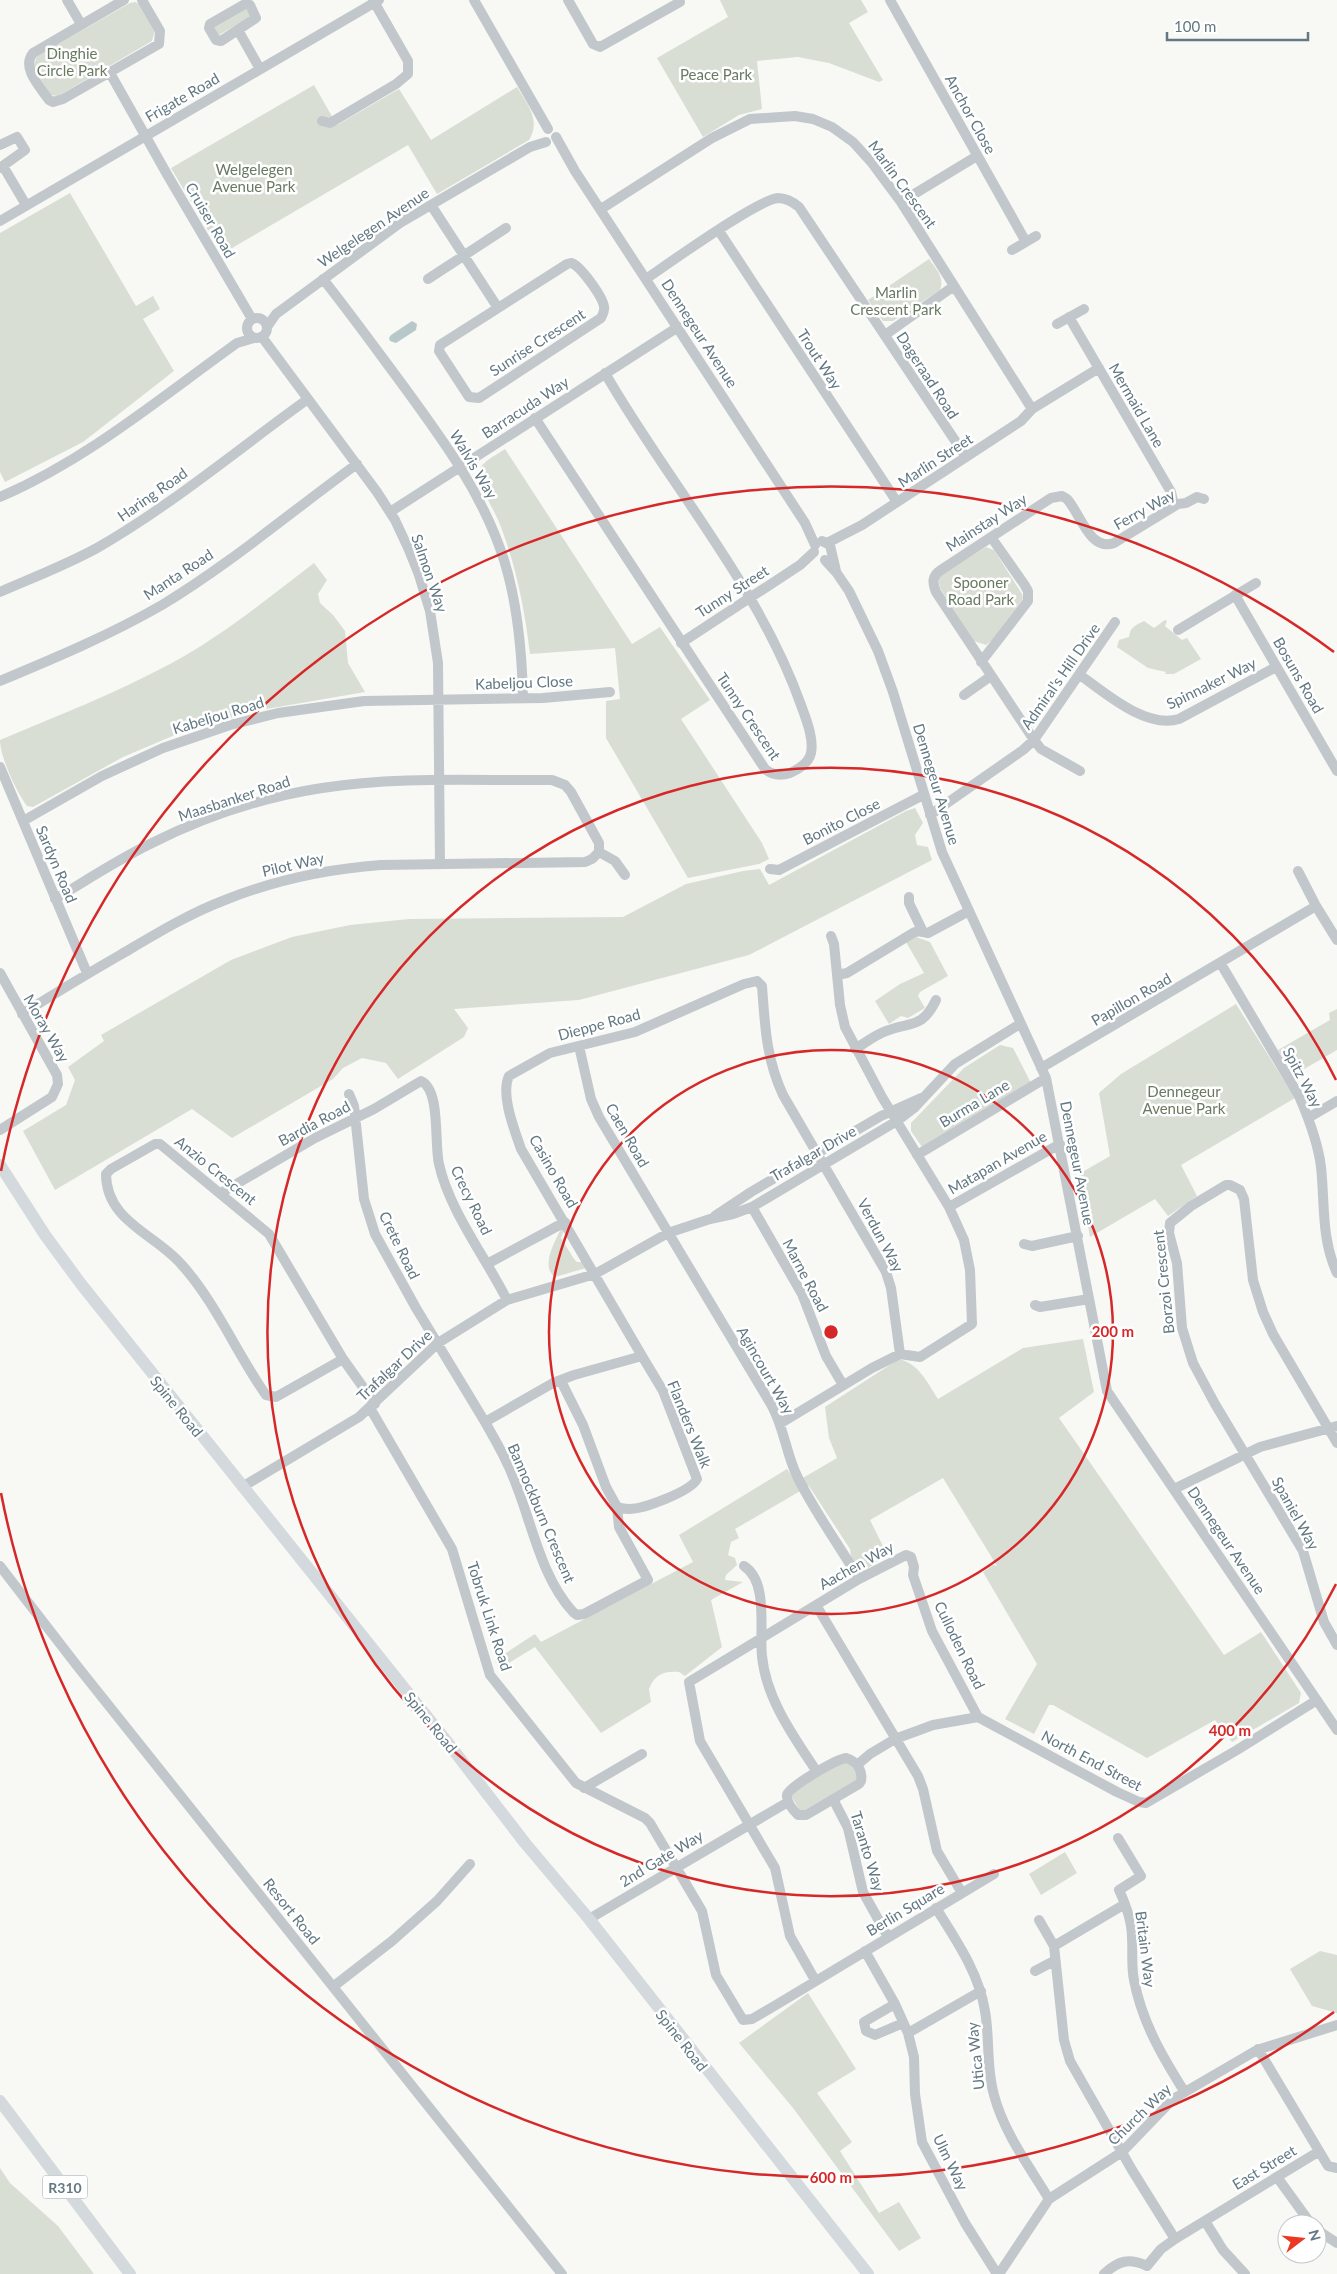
<svg xmlns="http://www.w3.org/2000/svg" width="1337" height="2274" font-family="Lato,sans-serif">
  <rect width="100%" height="100%" fill="#f8f8f5"/>
  <!-- green -->
  <path fill="#d9ded4" d="M720 0H861L868 12 849 23 883 80 879 82 829 63 798 57 757 61 762 109 739 115 703 137 657 58 728 17Z
    M135 2 139 4 155 30 152 41 58 96 50 95 33 67 37 56 130 3Z
    M247 8 251 17 217 36 214 26Z
    M314 85 337 125 399 89 431 140 517 87C528 105 541 121 529 140L437 194 408 145 222 254 171 168Z
    M70 193 136 306 153 296 160 309 143 319 174 371 83 442 5 482 0 472V233Z
    M929 259C936 269 945 277 940 290L893 321H883L868 300Z
    M505 449 632 644 660 627 710 700 681 719 762 843 769 859 759 864 688 878 606 738V701L620 699 615 648 530 654C525 612 517 570 502 530 496 511 482 494 478 474 480 462 495 456 505 449Z
    M986 547 994 550 1022 594 1023 599 992 640 986 645 974 641 940 588 938 579 941 575Z
    M314 563 327 580 318 594 320 603 333 615 345 631 348 663 365 692 255 711 182 732 123 757 33 807 27 806C17 793 0 757 0 740 57 716 116 693 170 664 222 636 268 598 314 563Z
    M1165 620 1167 621 1165 626 1182 640 1187 638 1201 659 1174 674H1165L1166 672 1148 668 1117 647 1119 640 1129 637C1130 627 1136 625 1144 621L1154 628Z
    M915 808 923 823 915 835 917 845 928 847 932 860 749 955 579 1000 454 1009 468 1028 464 1037 398 1079 386 1063 362 1058 343 1068 333 1079 232 1138 192 1109 55 1190 23 1131 66 1105 75 1080 68 1067 104 1041 101 1035 231 960 292 937 350 925 409 919 623 917 686 884 743 871 760 869 769 885 906 811Z
    M916 937 930 942 948 976 920 992 918 996 925 1008 908 1018 901 1016 889 1024 875 1001 900 984 924 973 906 942Z
    M1236 1004 1295 1098 1181 1165 1197 1196 1168 1216 1155 1199 1090 1237 1079 1174 1110 1156 1099 1093 1121 1074Z
    M1337 1009V1050L1299 1072 1296 1067 1291 1071 1278 1050 1330 1020 1329 1013Z
    M1000 1045 1013 1048 1031 1083 922 1147 911 1131V1123L964 1068Z
    M561 1229 564 1230 561 1238 574 1259 577 1262H584L586 1268 555 1277C540 1267 555 1241 561 1229Z
    M1083 1339 1094 1392 1059 1418 1224 1655 1261 1632 1301 1693 1299 1703 1232 1742 1215 1720 1147 1758 1053 1705H1049L1034 1734 1005 1719 1037 1664 983 1572 993 1565 997 1566 943 1478 870 1520 887 1554 863 1572H859L852 1563 850 1549 809 1486 735 1529 739 1538 731 1542 728 1555 735 1558 737 1565 726 1575 725 1580 743 1582 711 1600 722 1647 685 1676 679 1672C664 1671 655 1674 649 1689L651 1702 601 1733 535 1647 499 1669 495 1660 535 1634 541 1642 693 1562 679 1535 787 1469 796 1482 837 1458 829 1438 825 1407 899 1359C919 1364 927 1382 938 1399L1023 1348Z
    M846 1760 858 1774 857 1780 801 1812 791 1796 798 1788Z
    M1065 1852 1077 1873 1041 1895 1029 1874Z
    M1320 1951 1337 1955V2013L1312 2006 1290 1969Z
    M808 1993 856 2069 817 2093 852 2142 840 2151 879 2213 899 2202 921 2238 899 2251 793 2108 739 2043Z
    M0 2168 10 2183 58 2226 94 2274H0Z"/>
  <!-- water -->
  <path fill="#b8c8ca" d="M412 321 417 324 416 330 396 343 390 341 389 338 391 335Z"/>
  <g fill="none" stroke-linecap="round" stroke-linejoin="round">
    <!-- minor -->
    <path stroke="#c1c7ca" stroke-width="10" d="M67 0 81 24
      M124 0 33 53C21 68 40 87 49 100L53 102 63 99 159 44 160 31 142 0
      M474 0 548 129
      M568 0 593 44 600 47 680 2
      M890 0 1026 242
      M245 4 250 5 256 18 221 41 216 40 209 28 210 24Z
      M238 30 260 69
      M110 73 168 176 252 319
      M322 121 330 123 396 84 408 74V61L373 0
      M556 137 575 171 805 523 815 545
      M0 145 17 137 25 150 0 168
      M3 166 26 205
      M901 202 977 156
      M431 205 498 308
      M601 209 712 138 750 119 795 116 813 119 832 127 853 142 872 163 901 202 1032 409
      M0 221 379 0
      M719 231 897 502
      M1012 250 1036 236
      M571 263C580 265 603 297 604 307 605 311 603 314 601 318L479 398 469 397 439 351 440 345 567 264Z
      M323 279C350 313 376 349 402 384 443 440 483 494 504 560 518 605 522 651 523 698
      M428 279 506 228
      M646 279C669 263 757 200 778 198 786 198 793 202 799 207L966 457
      M1069 317 1171 492 1173 501 1170 509
      M247 328a10 10 0 1 1 20 0a10 10 0 1 1-20 0Z
      M1057 324 1084 309
      M267 327 276 314 400 223 530 147 546 142
      M885 335 954 286
      M262 337 377 492 395 520 409 550 419 575 430 611 438 663 440 863
      M535 418 765 769C772 775 781 776 790 773 799 769 809 763 811 753 814 738 806 719 801 705 758 584 668 483 605 373
      M0 497C88 459 160 398 237 343L254 338
      M390 512 678 327
      M822 541 830 545 836 571
      M827 543 862 525 1021 421 1032 409 1099 368
      M825 560 836 572 849 591 878 651 893 692 942 852 1046 1078 1107 1391 1337 1730
      M0 592C32 578 66 565 97 548 172 505 238 449 308 399
      M1235 595 1337 771
      M1178 630 1256 583
      M681 643 800 565 814 552
      M981 662 1028 601V591L1024 584 991 537
      M1080 675C1105 693 1146 729 1179 719L1276 667
      M0 681C55 658 110 635 162 605 230 564 292 511 357 464
      M964 695 991 676
      M0 767 87 973
      M1080 771 1041 749 1034 740 936 592C932 582 932 576 941 570L1051 498 1062 496 1067 499C1080 513 1090 552 1114 543L1178 504 1186 503 1197 497 1204 499
      M930 815 1023 750 1034 740 1115 622
      M23 821 102 776 163 748 230 725 278 713 364 701 543 698 610 692
      M599 852 615 861 625 875
      M770 869 779 870 923 795
      M1298 871 1316 906
      M909 897V903L923 932
      M1221 964 1299 1096C1309 1119 1318 1142 1321 1167 1325 1203 1321 1239 1337 1273
      M0 973 57 1075 58 1084 52 1097 0 1130
      M837 975 847 973 913 933 918 931 928 933 969 911
      M22 1014C54 994 87 974 120 955 154 935 188 914 225 900 275 880 327 869 381 865L585 862 592 859 599 852V843L571 792 565 785 552 780C476 781 398 776 322 788 264 797 203 817 150 844 117 860 87 880 55 899
      M579 1046 591 1099 599 1117 772 1406C784 1428 786 1453 797 1476 814 1511 839 1545 859 1579
      M855 1049C865 1043 875 1035 886 1031 912 1021 922 1029 936 1000
      M1041 1068 1316 906 1337 940
      M349 1094 354 1106 364 1199 375 1234 416 1308 485 1422 553 1383 574 1375 642 1356 521 1149C515 1131 500 1095 509 1076L550 1053 635 1032 744 984 757 981 762 986C765 1026 766 1058 783 1095L886 1272 891 1288 900 1354
      M1308 1118 1337 1101
      M917 1155 1046 1078
      M221 1193 315 1138 374 1109 421 1081C441 1090 434 1144 439 1164 449 1210 486 1258 507 1300
      M752 1207 802 1294 826 1356 843 1385
      M949 1207 1060 1144
      M715 1216 751 1192 881 1116 921 1098
      M1024 1244 1032 1246 1078 1236
      M487 1264 565 1222
      M1035 1305 1040 1307 1089 1299
      M343 1359 276 1397 266 1395C237 1354 215 1301 181 1264 155 1234 106 1221 106 1174L111 1169 155 1144H160L269 1234 343 1359 375 1404
      M370 1408 452 1549 490 1675 576 1783 645 1818 650 1823 702 1911 716 1975 743 2020 752 2019 776 2005 994 1874
      M485 1422C497 1443 509 1464 517 1487 533 1528 542 1578 573 1612L577 1615 584 1614 648 1580 619 1527 617 1507 606 1487 583 1425 561 1381
      M781 1423 872 1368 900 1354 920 1357 972 1324 970 1270 964 1240 949 1207 882 1097 845 1027 840 1005 834 944 831 936
      M1337 1443 1273 1334 1263 1312 1253 1280 1244 1199 1240 1190 1230 1185H1226L1191 1206 1170 1223 1169 1233 1177 1263 1182 1328 1193 1363 1215 1404 1303 1551 1324 1622 1337 1645
      M242 1487 359 1417 438 1343 507 1300 595 1274 668 1233 710 1219 733 1214 752 1207 897 1121 914 1108 955 1064 1020 1024
      M1174 1489 1260 1447 1337 1426
      M617 1507C620 1508 625 1509 629 1509 643 1509 690 1492 697 1479L663 1391 642 1356
      M0 1566 78 1667 562 2274
      M744 1566C769 1582 759 1631 762 1656 766 1699 794 1737 817 1772
      M816 1605 918 1776 923 1789 937 1851 962 1893
      M846 1758C856 1761 863 1770 861 1781L859 1784 806 1815H798C793 1810 786 1802 787 1795 788 1787 837 1759 846 1758Z
      M857 1765 870 1754 895 1739 933 1725 978 1717 1117 1792 1139 1802 1146 1803 1237 1750 1317 1700
      M584 1788 642 1754
      M833 1799 848 1828 863 1892 888 1937
      M1118 1838 1141 1876 1119 1890C1126 1905 1132 1921 1132 1938 1133 1952 1131 1966 1134 1980 1142 2022 1162 2056 1184 2091
      M936 1908C956 1940 979 1973 985 2011 990 2039 986 2067 994 2095 1004 2133 1029 2166 1049 2199
      M589 1919 788 1802
      M1039 1920 1054 1946 1064 2040 1070 2061 1132 2170 1175 2239
      M1054 1946 1125 1904
      M865 1951 895 2004 908 2033 914 2057 915 2094 922 2142 965 2223 997 2274
      M1035 1971 1054 1961
      M815 1980 790 1936 775 1868 700 1741 689 1682 859 1579 906 1555 911 1557 914 1567 913 1575 932 1631 978 1717
      M334 1986 392 1941 437 1901 470 1864
      M895 2004 864 2022 866 2031 875 2035 903 2023
      M908 2033 981 1991
      M1258 2049 1328 2166 1337 2168
      M1277 2177 1311 2224
      M1205 2221 1223 2250 1245 2274
      M1317 2230 1337 2243
      M999 2274 1049 2199 1122 2152 1173 2099 1257 2050 1337 2025
      M1104 2274C1119 2260 1129 2258 1147 2266L1161 2249 1175 2239 1318 2152"/>
    <!-- major -->
    <path stroke="#d3d9dc" stroke-width="12" d="M0 1165 45 1235 81 1284 448 1743 525 1843 589 1919 868 2274
      M0 2101 130 2274"/>
  </g>
  <!-- distance rings -->
  <g fill="none" stroke="#d62828" stroke-width="2.5">
    <circle cx="831" cy="1332" r="282"/>
    <path d="M1336 1584A564 564 0 1 1 1336 1080"/>
    <path d="M1334 2012A846 846 0 0 1 1 1493M1 1171A846 846 0 0 1 1334 652"/>
  </g>
  <g text-anchor="middle" dominant-baseline="central" stroke-width="5" stroke-linejoin="round" paint-order="stroke">
    <!-- shield labels -->
    <rect fill="#fff" stroke="#91a0a8" stroke-width="1" x="42.5" y="2175.5" width="45" height="23" rx="4"/>
    <g font-size="14" font-weight="bold" fill="#627882">
      <text x="65" y="2187">R310</text>
    </g>
    <!-- park labels -->
    <g font-size="15" fill="#687a61" stroke="#fff">
      <text x="72" y="53">Dinghie<tspan x="72" dy="17">Circle Park</tspan></text>
      <text x="716" y="74">Peace Park</text>
      <text x="254" y="169">Welgelegen<tspan x="254" dy="17">Avenue Park</tspan></text>
      <text x="896" y="292">Marlin<tspan x="896" dy="17">Crescent Park</tspan></text>
      <text x="981" y="582">Spooner<tspan x="981" dy="17">Road Park</tspan></text>
      <text x="1184" y="1091">Dennegeur<tspan x="1184" dy="17">Avenue Park</tspan></text>
    </g>
    <!-- street labels -->
    <g font-size="15" fill="#627882" stroke="#fff">
      <text transform="translate(182 97) rotate(-30)">Frigate Road</text>
      <text transform="translate(971 114) rotate(61)">Anchor Close</text>
      <text transform="translate(903 184) rotate(54)">Marlin Crescent</text>
      <text transform="translate(211 220) rotate(60)">Cruiser Road</text>
      <text transform="translate(373 227) rotate(-34)">Welgelegen Avenue</text>
      <text transform="translate(700 333) rotate(57)">Dennegeur Avenue</text>
      <text transform="translate(537 342) rotate(-33)">Sunrise Crescent</text>
      <text transform="translate(820 359) rotate(57)">Trout Way</text>
      <text transform="translate(928 375) rotate(57)">Dageraad Road</text>
      <text transform="translate(1137 405) rotate(60)">Mermaid Lane</text>
      <text transform="translate(525 407) rotate(-33)">Barracuda Way</text>
      <text transform="translate(935 460) rotate(-33)">Marlin Street</text>
      <text transform="translate(474 464) rotate(59)">Walvis Way</text>
      <text transform="translate(152 494) rotate(-35)">Haring Road</text>
      <text transform="translate(1144 509) rotate(-29)">Ferry Way</text>
      <text transform="translate(986 522) rotate(-33)">Mainstay Way</text>
      <text transform="translate(430 573) rotate(71)">Salmon Way</text>
      <text transform="translate(178 574) rotate(-33)">Manta Road</text>
      <text transform="translate(732 591) rotate(-33)">Tunny Street</text>
      <text transform="translate(1299 675) rotate(60)">Bosuns Road</text>
      <text transform="translate(1060 676) rotate(-55)">Admiral's Hill Drive</text>
      <text transform="translate(524 682) rotate(-2)">Kabeljou Close</text>
      <text transform="translate(1211 683) rotate(-26)">Spinnaker Way</text>
      <text transform="translate(218 715) rotate(-17)">Kabeljou Road</text>
      <text transform="translate(749 716) rotate(56)">Tunny Crescent</text>
      <text transform="translate(937 784) rotate(73)">Dennegeur Avenue</text>
      <text transform="translate(234 798) rotate(-18)">Maasbanker Road</text>
      <text transform="translate(841 821) rotate(-27)">Bonito Close</text>
      <text transform="translate(57 864) rotate(67)">Sardyn Road</text>
      <text transform="translate(293 864) rotate(-13)">Pilot Way</text>
      <text transform="translate(1131 999) rotate(-30)">Papillon Road</text>
      <text transform="translate(599 1024) rotate(-15)">Dieppe Road</text>
      <text transform="translate(47 1028) rotate(60)">Moray Way</text>
      <text transform="translate(1303 1077) rotate(62)">Spitz Way</text>
      <text transform="translate(974 1103) rotate(-31)">Burma Lane</text>
      <text transform="translate(314 1123) rotate(-28)">Bardia Road</text>
      <text transform="translate(628 1135) rotate(60)">Caen Road</text>
      <text transform="translate(813 1153) rotate(-30)">Trafalgar Drive</text>
      <text transform="translate(997 1162) rotate(-30)">Matapan Avenue</text>
      <text transform="translate(1078 1163) rotate(79)">Dennegeur Avenue</text>
      <text transform="translate(216 1170) rotate(39)">Anzio Crescent</text>
      <text transform="translate(554 1171) rotate(60)">Casino Road</text>
      <text transform="translate(472 1200) rotate(64)">Crecy Road</text>
      <text transform="translate(881 1235) rotate(62)">Verdun Way</text>
      <text transform="translate(400 1245) rotate(64)">Crete Road</text>
      <text transform="translate(806 1275) rotate(62)">Marne Road</text>
      <text transform="translate(1163 1282) rotate(-96)">Borzoi Crescent</text>
      <text transform="translate(394 1365) rotate(-43)">Trafalgar Drive</text>
      <text transform="translate(766 1370) rotate(60)">Agincourt Way</text>
      <text transform="translate(177 1406) rotate(51)">Spine Road</text>
      <text transform="translate(690 1424) rotate(68)">Flanders Walk</text>
      <text transform="translate(542 1513) rotate(67)">Bannockburn Crescent</text>
      <text transform="translate(1296 1513) rotate(61)">Spaniel Way</text>
      <text transform="translate(1227 1540) rotate(56)">Dennegeur Avenue</text>
      <text transform="translate(856 1565) rotate(-29)">Aachen Way</text>
      <text transform="translate(490 1616) rotate(72)">Tobruk Link Road</text>
      <text transform="translate(960 1645) rotate(64)">Culloden Road</text>
      <text transform="translate(431 1722) rotate(51)">Spine Road</text>
      <text transform="translate(1092 1760) rotate(28)">North End Street</text>
      <text transform="translate(868 1851) rotate(73)">Taranto Way</text>
      <text transform="translate(661 1858) rotate(-31)">2nd Gate Way</text>
      <text transform="translate(905 1909) rotate(-31)">Berlin Square</text>
      <text transform="translate(292 1911) rotate(51)">Resort Road</text>
      <text transform="translate(1146 1949) rotate(83)">Britain Way</text>
      <text transform="translate(682 2040) rotate(52)">Spine Road</text>
      <text transform="translate(975 2056) rotate(-96)">Utica Way</text>
      <text transform="translate(1139 2114) rotate(-44)">Church Way</text>
      <text transform="translate(951 2162) rotate(64)">Ulm Way</text>
      <text transform="translate(1264 2167) rotate(-31)">East Street</text>
    </g>
  </g>
  <circle cx="831" cy="1332" r="8" fill="#d62828" stroke="#fff" stroke-width="2.5"/>
  <g font-size="15" text-anchor="middle" font-weight="bold" fill="#d62828" stroke="#fff" stroke-width="5" stroke-linejoin="round" paint-order="stroke">
    <text x="1113" y="1337">200 m</text>
    <text x="1230" y="1736">400 m</text>
    <text x="831" y="2183">600 m</text>
  </g>
  <!-- north arrow -->
  <g transform="translate(1302 2239) rotate(74)"><circle r="24" fill="#ffffff" stroke="#c0c9cd"/>
  <path d="M0-4L9 19L0 12L-9 19Z" fill="#ec3722"/>
  <text y="-8" font-size="14" font-weight="bold" text-anchor="middle" fill="#627882">N</text>
  </g>
  <!-- scale -->
  <path d="M1167 32v8h141v-8" fill="none" stroke="#627882" stroke-width="2.5"/>
  <text x="1174" y="32" font-size="15" fill="#627882" stroke="#ffffff" stroke-width="4" paint-order="stroke">100 m</text>
</svg>
